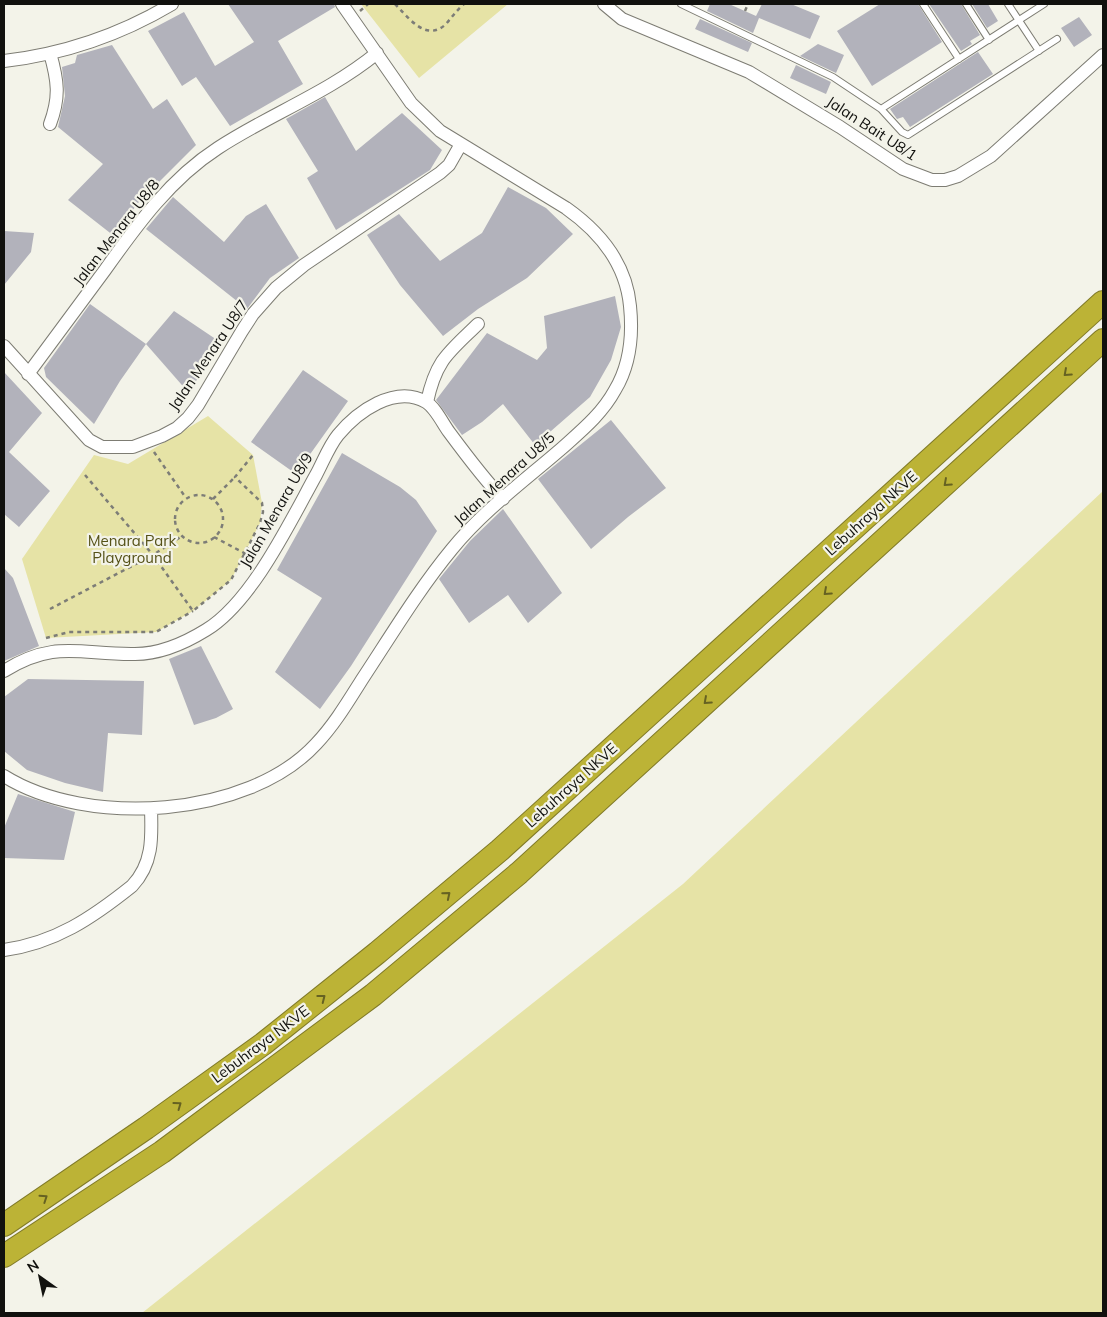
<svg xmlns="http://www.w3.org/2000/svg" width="1107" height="1317" font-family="Mulish,sans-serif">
  <rect width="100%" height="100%" fill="#f3f3e9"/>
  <!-- green -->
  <path fill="#e6e3a6" d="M361 4H508L419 78Z
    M208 416 253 455 262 503 260 523 231 580 193 611 156 632 46 638 22 559 94 455 128 464Z
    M1103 491V1313H142L683 884Z"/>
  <!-- building -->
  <path fill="#b2b2bb" d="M228 4H334L335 7 278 41 303 84 230 126 196 77 182 86 148 31 184 12 215 66 254 42Z
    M710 4H729L756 16 762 4H791L820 16 810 39 759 18 753 33 707 11Z
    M880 4H918L942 42 872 86 837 31Z
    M929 4H961L980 35 970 41 972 44 961 51Z
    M972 4H988L998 21 987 28Z
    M1079 17 1092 35 1074 47 1061 28Z
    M700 19 752 43 748 52 695 29Z
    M818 44 844 55 836 73 800 56Z
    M112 45 153 109 167 99 196 145 138 203 114 236 68 200 103 164 58 127 65 96 62 67 75 63 77 55Z
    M978 52 993 74 910 127 903 117 897 119 890 109Z
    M796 65 831 82 826 94 790 78Z
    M325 97 356 151 402 113 442 150 430 170 336 230 307 178 318 171 286 119Z
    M508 187 546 208 573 234 527 278 478 309 443 336 400 285 367 235 399 214 440 261 482 233Z
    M173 197 224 242 246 216 266 204 299 258 270 278 247 309 146 229Z
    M4 231 34 233 31 252 4 285Z
    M615 296 621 327 611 360 590 397 535 445 503 404 482 422 462 435 436 400 487 333 537 360 547 348 544 316Z
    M90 304 146 344 120 381 94 424 46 377 44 368Z
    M174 311 223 344 188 392 146 344Z
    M303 370 348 401 296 474 251 442Z
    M4 372 42 413 9 452 50 491 19 527 4 514Z
    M611 420 666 488 628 517 591 549 538 479Z
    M342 453 400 487 416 500 437 531 351 666 320 709 275 672 322 598 277 570Z
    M503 509 562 593 528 623 508 595 469 623 439 579 470 541Z
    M4 568 13 578 39 646 4 661Z
    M201 646 233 709 216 718 194 725 169 659Z
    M28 679 144 681 142 735 108 733 103 792 65 783 27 770 4 751V697Z
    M18 794 75 812 64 860 4 858V828Z"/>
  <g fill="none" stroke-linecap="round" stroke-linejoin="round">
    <!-- service casing -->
    <g stroke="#7d7c73" stroke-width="8">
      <path id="service" d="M681 4 833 77 881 109 902 132 908 135 1057 39
        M923 4 959 59
        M966 4 989 40
        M1008 4 1039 51
        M881 109 1044 4"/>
    </g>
    <!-- minor casing -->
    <g stroke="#7d7c73" stroke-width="14">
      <path id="minor" d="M604 4 622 19 749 72 840 127 903 169 932 180H945L958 176 991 156 1103 55
        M50 53C58 81 60 97 50 124
        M4 61C64 54 120 35 172 4
        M4 346 89 440 102 447H133L162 436 177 428 188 418 198 405 242 331 253 314 276 288 304 265 440 173 449 165 461 144
        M28 374C54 339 79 305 105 270 137 225 170 179 218 148 270 114 328 93 377 53
        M427 402C436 360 448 353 478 324
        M4 671C55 639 81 655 135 654 159 654 185 643 206 630 252 602 290 522 316 475 323 462 329 446 338 435 357 412 395 384 426 402 435 407 443 424 449 432 466 455 483 478 503 499
        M4 776C87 828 248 818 316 744 335 724 349 700 363 678 392 634 419 589 452 549 483 511 524 481 561 449 581 431 602 414 615 390 630 365 633 335 630 306 626 263 600 232 566 208L440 131 411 103 342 4
        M4 950C55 943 92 918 132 886 153 864 152 838 151 809"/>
    </g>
    <!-- motorway casing -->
    <g stroke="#807a28" stroke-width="24">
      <path id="motorway" d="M4 1225 146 1128 263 1044 377 953 500 850 1103 302
        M4 1256 162 1152 373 995 519 873 1103 340"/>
    </g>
    <!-- path -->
    <path stroke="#7d7d77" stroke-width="2.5" stroke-dasharray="4 4" stroke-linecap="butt" d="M395 4C408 17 426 43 446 24 452 17 457 10 464 4
      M360 11 368 4
      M745 11 748 4
      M154 452 186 498
      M85 475 153 555 193 611 231 580 260 523 263 512 262 503 235 477 253 455
      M175 519a24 24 0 1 1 48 0a24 24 0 1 1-48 0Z
      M213 499 235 477
      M214 537 246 554
      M50 609 153 555 182 536
      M46 638 69 632H156L193 611"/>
    <!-- service -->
    <use href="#service" stroke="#fff" stroke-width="6"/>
    <!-- minor -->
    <use href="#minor" stroke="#fff" stroke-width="12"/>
    <!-- motorway -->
    <use href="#motorway" stroke="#bcb336" stroke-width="22"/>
  </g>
  <!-- one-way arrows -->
  <defs><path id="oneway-chevron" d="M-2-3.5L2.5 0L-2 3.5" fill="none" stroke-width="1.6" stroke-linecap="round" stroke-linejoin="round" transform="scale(1.25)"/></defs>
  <g stroke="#666222">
    <use href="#oneway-chevron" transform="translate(1067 373) rotate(138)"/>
    <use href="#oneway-chevron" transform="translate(947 483) rotate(138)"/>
    <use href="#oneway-chevron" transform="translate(827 592) rotate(138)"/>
    <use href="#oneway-chevron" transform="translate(707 701) rotate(138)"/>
    <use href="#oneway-chevron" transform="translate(447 895) rotate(-40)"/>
    <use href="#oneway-chevron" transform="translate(322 998) rotate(-38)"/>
    <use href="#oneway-chevron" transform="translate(178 1105) rotate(-36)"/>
    <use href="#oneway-chevron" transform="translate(44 1198) rotate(-34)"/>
  </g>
  <g text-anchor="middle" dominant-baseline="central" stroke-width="4.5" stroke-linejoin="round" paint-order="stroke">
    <!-- street labels -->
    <g font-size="15" fill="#11110e" stroke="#f3f3e9">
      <text transform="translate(872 128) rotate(33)">Jalan Bait U8/1</text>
      <text transform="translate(116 232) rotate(-52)">Jalan Menara U8/8</text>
      <text transform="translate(208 355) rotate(-56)">Jalan Menara U8/7</text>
      <text transform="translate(504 478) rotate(-42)">Jalan Menara U8/5</text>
      <text transform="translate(276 510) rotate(-60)">Jalan Menara U8/9</text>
      <text transform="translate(871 513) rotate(-42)">Lebuhraya NKVE</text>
      <text transform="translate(571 785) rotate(-42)">Lebuhraya NKVE</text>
      <text transform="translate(260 1044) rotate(-37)">Lebuhraya NKVE</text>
    </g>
    <!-- park labels -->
    <g font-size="15" fill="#565218" stroke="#f3f3e9">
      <text x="132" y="540">Menara Park<tspan x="132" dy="17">Playground</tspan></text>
    </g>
  </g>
  <!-- border -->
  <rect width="1107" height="1317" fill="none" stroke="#11110e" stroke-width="10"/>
  <!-- north arrow -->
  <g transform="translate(40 1277) rotate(327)" stroke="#f3f3e9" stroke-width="4" paint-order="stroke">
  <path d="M0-4L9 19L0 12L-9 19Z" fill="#11110e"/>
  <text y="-8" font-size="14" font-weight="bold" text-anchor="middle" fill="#11110e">N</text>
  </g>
</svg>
